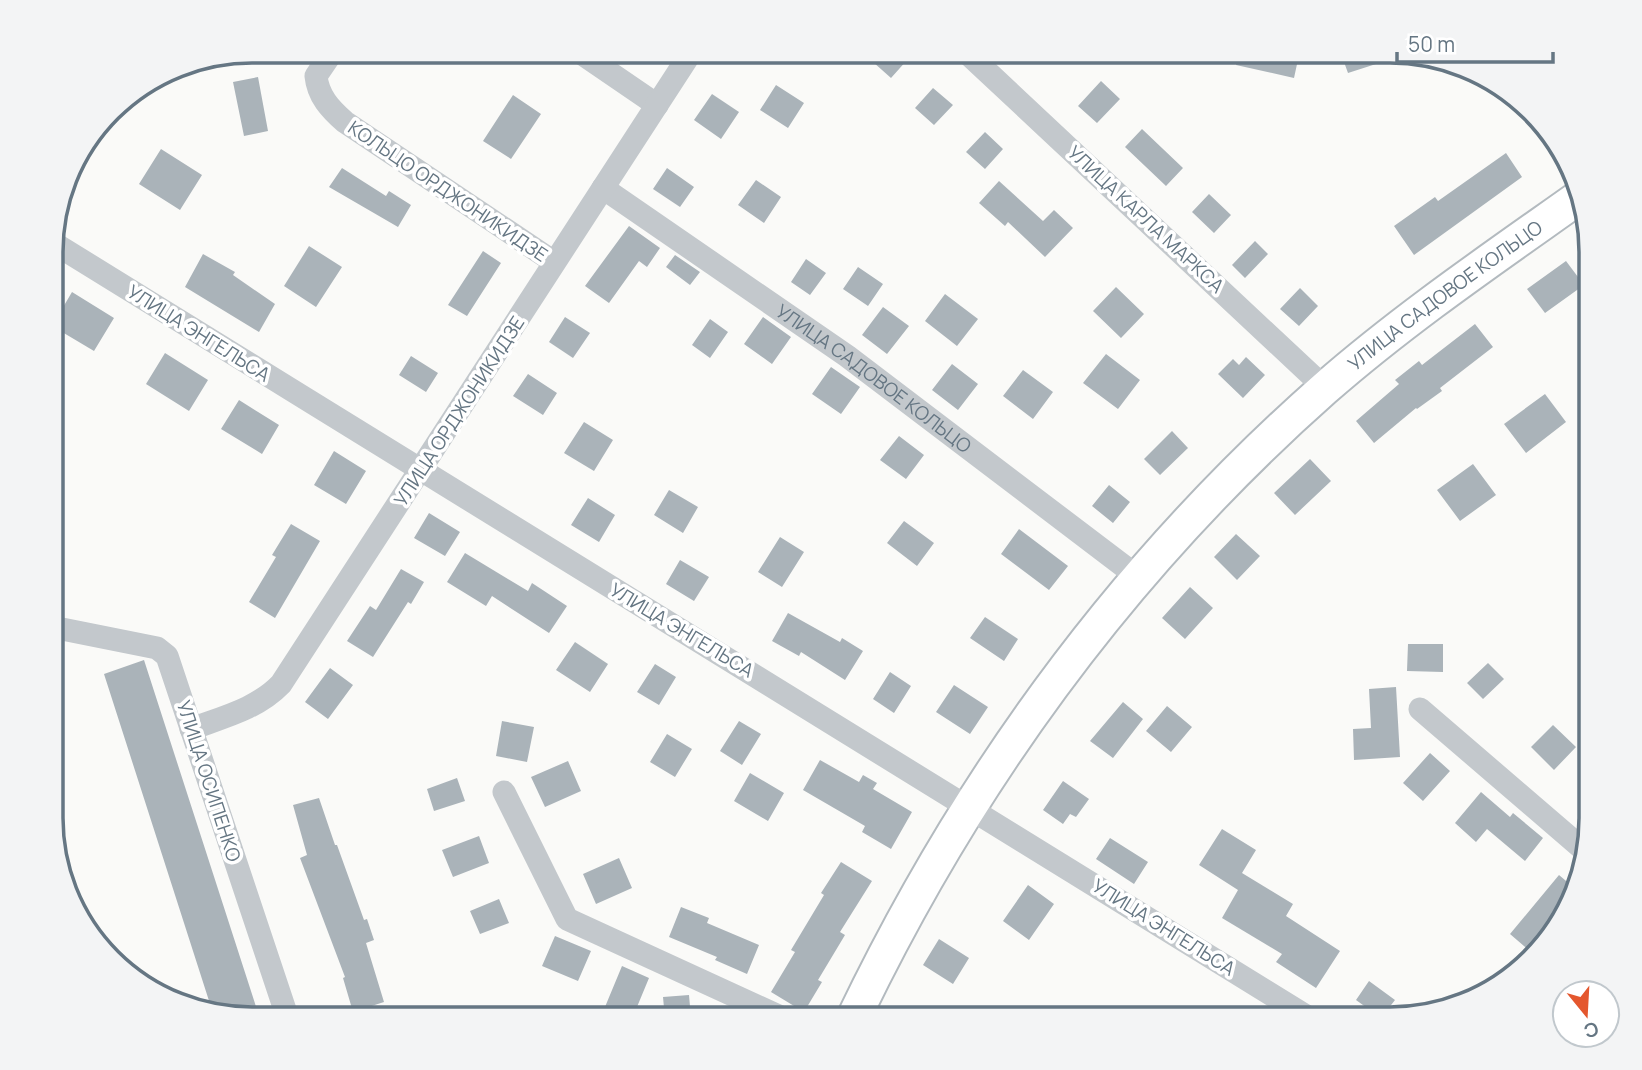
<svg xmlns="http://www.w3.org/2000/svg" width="1642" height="1070" font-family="Manrope,sans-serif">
  <rect width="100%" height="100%" fill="#fafaf8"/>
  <!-- building -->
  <path fill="#aab3b9" d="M884 51H899L908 59 891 78 873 62Z
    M1239 51H1281L1299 55 1294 78 1236 65Z
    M1340 51H1372L1376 64 1348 73Z
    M258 77 268 131 244 136 233 82Z
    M1101 81 1120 99 1097 123 1078 106Z
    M776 85 804 103 788 128 760 110Z
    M933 88 953 105 934 125 915 108Z
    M712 94 739 112 721 139 694 120Z
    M513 95 541 114 511 159 483 141Z
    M1142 129 1183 168 1166 186 1125 147Z
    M985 132 1003 149 985 169 966 152Z
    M161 149 202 175 180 210 139 184Z
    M1506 153 1522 177 1414 255 1394 226 1435 197 1438 201Z
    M342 168 386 196 389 191 411 205 398 227 329 187Z
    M667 168 694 187 680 207 653 189Z
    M756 180 781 197 764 223 738 205Z
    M999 181 1043 221 1054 210 1073 228 1045 257 1008 222 1005 226 979 203Z
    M1209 194 1231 215 1214 233 1192 212Z
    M629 226 660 248 647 267 639 261 609 303 585 286Z
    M1255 241 1268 254 1245 278 1232 265Z
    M309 246 342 267 316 307 284 286Z
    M483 251 501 263 467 316 448 305Z
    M203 254 235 272 233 275 275 304 259 332 185 287Z
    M675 255 700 272 690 285 666 267Z
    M806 259 826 273 810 295 791 282Z
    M1566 261 1584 285 1545 313 1527 289Z
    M858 267 883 284 868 306 843 289Z
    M1116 287 1144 314 1121 338 1093 311Z
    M1300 288 1318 306 1299 326 1280 309Z
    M72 292 114 318 94 351 52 326Z
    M945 294 978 319 957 346 925 321Z
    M883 307 909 326 887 354 862 335Z
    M565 317 590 333 573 358 549 342Z
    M763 317 791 337 772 364 744 344Z
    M710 319 728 332 710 358 692 345Z
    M1475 324 1493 347 1440 388 1442 391 1417 409 1416 408 1374 443 1356 421 1399 384 1395 380 1419 361 1422 365Z
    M165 353 208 380 189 411 146 384Z
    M1106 354 1140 380 1118 409 1083 383Z
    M411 356 438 373 426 392 399 375Z
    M1246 357 1265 375 1243 398 1218 374 1233 359 1239 365Z
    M952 364 978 384 958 410 932 390Z
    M831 367 860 387 841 414 812 394Z
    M1023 370 1053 392 1033 419 1003 396Z
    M528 374 557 393 543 415 513 396Z
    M1545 394 1566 422 1526 453 1504 424Z
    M239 400 279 425 262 454 221 429Z
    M584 422 613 440 594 471 564 453Z
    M1172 431 1188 448 1160 475 1144 459Z
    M899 436 924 455 906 479 880 460Z
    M334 451 366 471 346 504 314 485Z
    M1310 459 1331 481 1295 515 1274 493Z
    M1473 464 1496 495 1460 521 1437 490Z
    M1109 485 1130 502 1113 523 1092 506Z
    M669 490 698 507 683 533 654 515Z
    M588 498 615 515 599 542 571 525Z
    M429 513 460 532 445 556 414 538Z
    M904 521 934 543 917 566 887 543Z
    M291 524 320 541 275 618 249 602 276 557 272 555Z
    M1019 529 1068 566 1049 590 1001 554Z
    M1236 534 1260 556 1237 580 1214 557Z
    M780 537 804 552 782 587 758 572Z
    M465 553 528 591 532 583 567 606 549 633 492 596 486 606 447 582Z
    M680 560 709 577 694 601 666 584Z
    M401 569 424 582 411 604 408 602 373 657 347 641 370 606 376 610Z
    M1190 587 1213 608 1185 639 1162 618Z
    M788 613 840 642 842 638 863 651 845 680 801 652 799 656 772 641Z
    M985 617 1018 639 1004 661 970 638Z
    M575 642 608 664 590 692 556 670Z
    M1408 644H1443V672L1407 671Z
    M144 660 260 1019H251L211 1007 104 674Z
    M1488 663 1504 679 1483 699 1467 683Z
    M655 664 676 677 659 705 637 692Z
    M330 668 353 685 328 719 305 702Z
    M890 672 911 686 894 713 873 699Z
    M954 685 988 707 970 734 936 712Z
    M1396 687 1400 757 1354 760 1353 729 1371 728 1369 689Z
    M1123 702 1143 719 1113 758 1090 741Z
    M1167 706 1192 727 1171 752 1146 731Z
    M502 721 534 727 527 762 496 756Z
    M739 721 761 734 742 765 720 751Z
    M1553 725 1576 747 1554 770 1531 747Z
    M667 734 692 749 675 777 650 762Z
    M1430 753 1450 771 1423 801 1403 783Z
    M820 760 859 782 863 775 877 783 873 789 912 812 891 849 862 832 865 826 803 790Z
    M568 761 581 791 545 807 531 777Z
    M750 773 784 793 768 821 734 801Z
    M457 778 465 801 434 811 427 789Z
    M1063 781 1089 799 1076 817 1070 814 1063 824 1043 810Z
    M1481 792 1510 817 1513 813 1543 838 1525 861 1487 829 1476 842 1455 823Z
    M319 798 335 845H337L364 920 367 919 374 940 366 943 384 1002 353 1012 343 978 345 977 300 858 307 855 293 805Z
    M1222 829 1256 850 1242 873 1293 904 1286 916 1340 951 1316 988 1276 962 1282 954 1222 918 1238 890 1199 865Z
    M479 836 489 863 453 877 442 850Z
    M1110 838 1148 862 1134 884 1096 859Z
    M619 858 632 888 596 904 583 874Z
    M841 862 872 881 840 932 845 935 818 980 822 982 804 1012 771 992 795 952 791 950 824 895 821 893Z
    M1559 875 1572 886 1558 928 1532 953 1510 934Z
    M1028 885 1054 904 1029 940 1003 921Z
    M499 899 509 923 480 934 470 911Z
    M681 907 709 918 707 923 759 945 747 974 715 960 717 957 669 937Z
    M555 936 591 951 578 981 542 966Z
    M939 939 969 958 953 984 923 965Z
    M622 966 649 978 632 1019H600Z
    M1369 981 1395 1000 1381 1018 1356 1000Z
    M689 995 691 1018 665 1019 663 997Z"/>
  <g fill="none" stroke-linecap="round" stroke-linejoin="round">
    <!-- secondary casing -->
    <g stroke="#b3babf" stroke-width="37">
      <g id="secondary">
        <path id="s2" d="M853 1019C968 779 1125 565 1324 389 1404 319 1492 259 1578 198"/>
      </g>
    </g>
    <!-- street -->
    <g stroke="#c3c8cc" stroke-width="23">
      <path d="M333 51 316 76C318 96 330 109 345 122L554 262"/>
      <path d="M578 51 657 105"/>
      <path d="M965 51 1325 388"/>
      <path id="s1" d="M603 188 847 356 1138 577"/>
      <path d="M52 242C471 502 893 757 1311 1019"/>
      <path d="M52 627 157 648 167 656 288 1019"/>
      <path d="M1420 709 1584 850"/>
      <path d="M191 729C223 717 257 709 281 684L692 51"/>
      <path d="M504 792 567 919 785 1019"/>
    </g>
    <!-- secondary -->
    <use href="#secondary" stroke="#fff" stroke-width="33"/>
  </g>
  <g text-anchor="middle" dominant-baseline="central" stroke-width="7" stroke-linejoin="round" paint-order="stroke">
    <!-- street labels -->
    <g font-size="19" fill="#657683" stroke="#fff">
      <text transform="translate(448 191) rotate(34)">КОЛЬЦО ОРДЖОНИКИДЗЕ</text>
      <text transform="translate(1146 219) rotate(43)">УЛИЦА КАРЛА МАРКСА</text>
      <text stroke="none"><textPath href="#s2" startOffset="945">УЛИЦА САДОВОЕ КОЛЬЦО</textPath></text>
      <text transform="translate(199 333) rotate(32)">УЛИЦА ЭНГЕЛЬСА</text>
      <text stroke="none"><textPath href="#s1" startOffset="331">УЛИЦА САДОВОЕ КОЛЬЦО</textPath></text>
      <text transform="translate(459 411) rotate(-57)">УЛИЦА ОРДЖОНИКИДЗЕ</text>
      <text transform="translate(682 630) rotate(31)">УЛИЦА ЭНГЕЛЬСА</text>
      <text transform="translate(209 781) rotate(72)">УЛИЦА ОСИПЕНКО</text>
      <text transform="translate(1164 927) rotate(32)">УЛИЦА ЭНГЕЛЬСА</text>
    </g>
  </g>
  <!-- crop -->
  <path d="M0 0H1642V1070H0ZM252 63H1390A189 189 0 0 1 1579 252V818A189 189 0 0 1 1390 1007H252A189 189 0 0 1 63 818V252A189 189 0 0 1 252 63Z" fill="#f3f4f5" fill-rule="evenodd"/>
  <path fill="none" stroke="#657683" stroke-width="3.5" d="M252 63H1390A189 189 0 0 1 1579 252V818A189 189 0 0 1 1390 1007H252A189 189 0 0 1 63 818V252A189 189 0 0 1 252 63Z"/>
  <!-- north arrow -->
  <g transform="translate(1586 1014) rotate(162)"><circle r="33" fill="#ffffff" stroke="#c1c8cd" stroke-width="2"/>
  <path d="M0-5L12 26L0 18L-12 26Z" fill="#e4572e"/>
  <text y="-10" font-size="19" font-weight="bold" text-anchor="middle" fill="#657683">С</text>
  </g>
  <!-- scale -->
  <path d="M1397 52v10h156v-10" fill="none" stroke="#657683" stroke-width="3.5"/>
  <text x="1408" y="52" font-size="21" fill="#657683" stroke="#ffffff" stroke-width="5" paint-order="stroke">50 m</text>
</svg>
